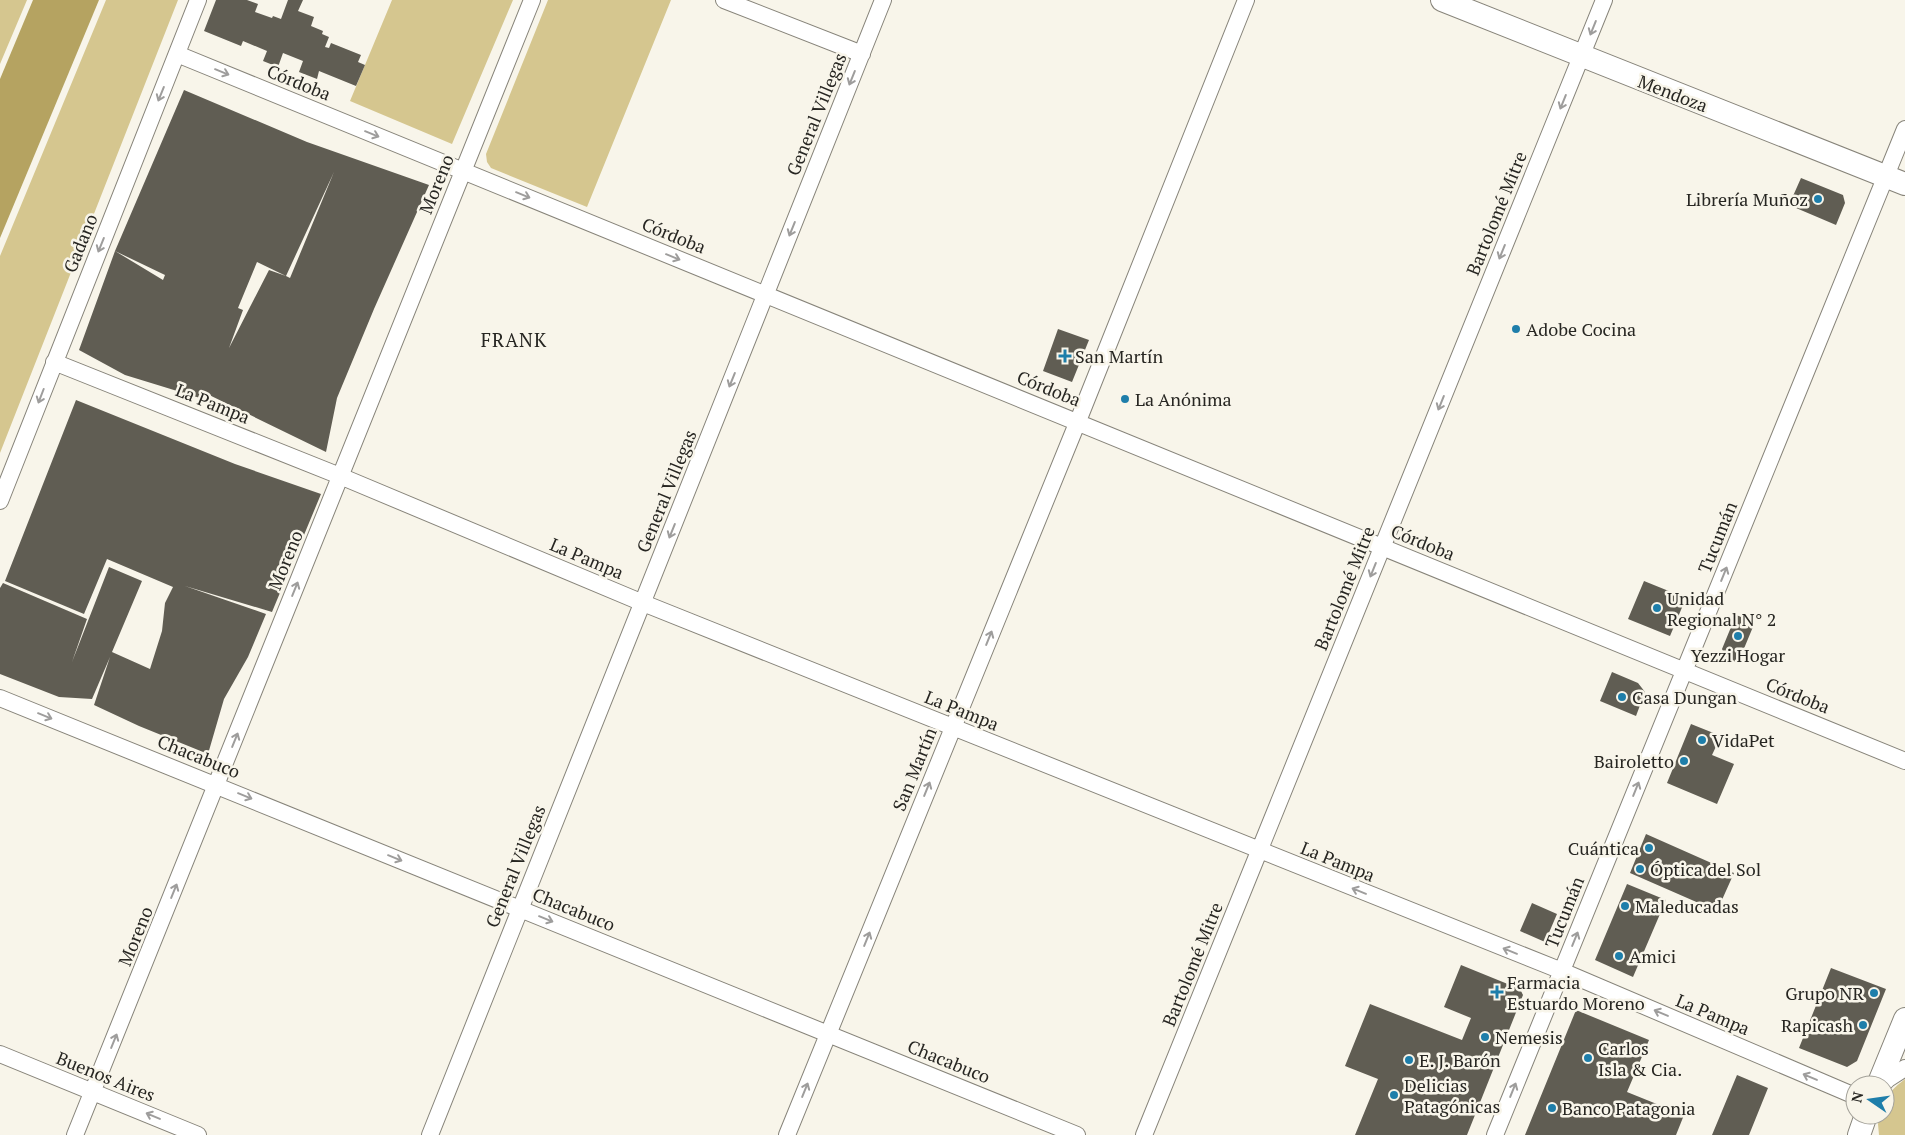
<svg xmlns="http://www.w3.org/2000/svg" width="1905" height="1135" font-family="'PT Serif',serif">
  <rect width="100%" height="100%" fill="#f8f5ea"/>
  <!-- green -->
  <path fill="#d5c68f" d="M0 0H27L0 64Z
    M106 0H178L0 453V256Z
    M392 0H513L452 144 350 101Z
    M548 0H671L587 207 491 168 487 162 486 154Z
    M1905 1079V1135H1879L1878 1124 1880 1115H1885C1885 1095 1890 1091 1905 1079Z"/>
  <!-- water -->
  <path fill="#b5a361" d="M33 0H99L0 238V79Z"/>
  <!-- building -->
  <path fill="#605d53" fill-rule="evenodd" d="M216 0H247L258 4 255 12 272 18 273 16 281 19 288 0H303L298 11 314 17 311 26 323 31 322 34 329 37 325 47 329 48 331 43 361 55 358 62 365 65 356 86 319 71 317 79 299 72 303 61 283 53 278 67 263 61 267 51 243 41 241 46 204 31Z
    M184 90 307 142 429 185 374 309 337 398 326 452 203 392 200 398 125 375 79 350 115 251ZM334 172 290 278 286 276ZM115 251 165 275 163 280ZM257 262 286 276 269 270 229 348 243 310 238 308Z
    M1801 178 1843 195 1845 203 1836 225 1789 205Z
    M1058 329 1089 340 1072 382 1043 371Z
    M76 400 235 464 321 494 272 612 185 586 266 614 248 657 224 699 208 754 139 726 94 705 110 657 92 699 59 697 0 674V588L3 583 87 619 72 662 109 567 142 581 112 652 150 669 162 631 165 603 173 587 107 559 84 614 5 581Z
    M1644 581 1686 598 1670 636 1628 619Z
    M1736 615 1755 622 1738 663 1726 658 1722 649Z
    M1612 672 1638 683 1645 692 1636 716 1600 701Z
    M1691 724 1721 736 1712 755 1734 764 1717 804 1667 783Z
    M1646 834 1734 873 1717 911 1630 873Z
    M1627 884 1666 900 1633 977 1595 960Z
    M1532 903 1557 914 1545 942 1520 931Z
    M1461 965 1520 989 1523 995 1467 1135H1355L1378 1079 1345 1066 1370 1004 1462 1040 1471 1018 1444 1007Z
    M1831 968 1886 989 1857 1061 1847 1067 1799 1048Z
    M1576 1010 1649 1040 1627 1092 1684 1115 1676 1135H1525Z
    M1737 1075 1768 1088 1749 1135H1712Z"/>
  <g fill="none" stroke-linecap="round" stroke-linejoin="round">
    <!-- street casing -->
    <g stroke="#87847a" stroke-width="18">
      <path id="street" d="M724 0 862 54
        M177 54 1905 761
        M54 362 340 476 643 603 1562 971 1855 1096
        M0 501 198 0
        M0 698 1077 1135
        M0 1054 198 1135
        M1882 1085 1888 1079 1905 1068
        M75 1135 532 0
        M430 1135 883 0
        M787 1135 1078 421 1246 0
        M1144 1135 1604 0
        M1495 1135 1905 129"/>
    </g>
    <!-- secondary casing -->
    <g stroke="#87847a" stroke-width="24">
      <path id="secondary" d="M1442 0 1905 184
        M1878 1085 1905 1019
        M1859 1135 1866 1115"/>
    </g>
    <!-- street -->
    <use href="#street" stroke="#fff" stroke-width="16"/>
    <!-- secondary -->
    <use href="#secondary" stroke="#fff" stroke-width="22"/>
  </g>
  <!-- one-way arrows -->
  <defs><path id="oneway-shaft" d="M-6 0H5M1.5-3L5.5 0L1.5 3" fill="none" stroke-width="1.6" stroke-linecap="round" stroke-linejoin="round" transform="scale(1.25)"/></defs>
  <g stroke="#9e9d9c">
    <use href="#oneway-shaft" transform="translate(1593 28) rotate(112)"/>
    <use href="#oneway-shaft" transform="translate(222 72) rotate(22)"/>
    <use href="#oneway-shaft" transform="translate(852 78) rotate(112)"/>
    <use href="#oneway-shaft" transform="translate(161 94) rotate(112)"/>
    <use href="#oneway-shaft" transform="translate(1563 102) rotate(112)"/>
    <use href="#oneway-shaft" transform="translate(372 134) rotate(22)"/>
    <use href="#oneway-shaft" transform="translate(523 195) rotate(22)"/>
    <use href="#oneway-shaft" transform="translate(792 229) rotate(112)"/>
    <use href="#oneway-shaft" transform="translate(101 245) rotate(112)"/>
    <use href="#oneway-shaft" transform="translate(1502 252) rotate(112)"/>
    <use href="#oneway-shaft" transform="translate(673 257) rotate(22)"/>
    <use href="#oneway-shaft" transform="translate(732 380) rotate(112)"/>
    <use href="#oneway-shaft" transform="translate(41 396) rotate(111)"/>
    <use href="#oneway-shaft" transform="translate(1441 403) rotate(112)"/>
    <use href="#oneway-shaft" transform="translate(672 531) rotate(112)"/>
    <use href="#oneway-shaft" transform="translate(1373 570) rotate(112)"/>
    <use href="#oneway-shaft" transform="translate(1724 574) rotate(-68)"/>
    <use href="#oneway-shaft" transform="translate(295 589) rotate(-68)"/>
    <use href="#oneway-shaft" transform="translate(989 638) rotate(-68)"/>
    <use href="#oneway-shaft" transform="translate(45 716) rotate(22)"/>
    <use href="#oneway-shaft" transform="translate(235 740) rotate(-68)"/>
    <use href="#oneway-shaft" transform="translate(927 789) rotate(-68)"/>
    <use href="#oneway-shaft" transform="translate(1636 789) rotate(-68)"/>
    <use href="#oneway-shaft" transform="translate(245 796) rotate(22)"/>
    <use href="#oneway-shaft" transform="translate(395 858) rotate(22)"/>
    <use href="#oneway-shaft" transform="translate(174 891) rotate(-68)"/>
    <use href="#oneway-shaft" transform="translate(1359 891) rotate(-158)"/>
    <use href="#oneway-shaft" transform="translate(546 919) rotate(22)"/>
    <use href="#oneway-shaft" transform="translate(867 939) rotate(-68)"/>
    <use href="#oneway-shaft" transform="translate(1575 939) rotate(-68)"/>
    <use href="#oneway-shaft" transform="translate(1510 951) rotate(-158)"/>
    <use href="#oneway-shaft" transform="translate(1661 1013) rotate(-157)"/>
    <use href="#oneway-shaft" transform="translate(114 1041) rotate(-68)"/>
    <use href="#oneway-shaft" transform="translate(1810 1077) rotate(-157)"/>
    <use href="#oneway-shaft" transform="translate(805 1090) rotate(-68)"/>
    <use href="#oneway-shaft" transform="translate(1513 1090) rotate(-68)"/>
    <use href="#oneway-shaft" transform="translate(153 1116) rotate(-157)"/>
  </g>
  <!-- markers -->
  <g fill="#1e7eaa" stroke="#f8f5ea" stroke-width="2">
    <circle cx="1818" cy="199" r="5"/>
    <circle cx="1516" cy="329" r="5"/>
    <path d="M1062.5 348.5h5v5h5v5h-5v5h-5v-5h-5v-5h5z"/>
    <circle cx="1125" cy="399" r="5"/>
    <circle cx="1657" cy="608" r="5"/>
    <circle cx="1738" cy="636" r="5"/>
    <circle cx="1622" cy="697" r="5"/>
    <circle cx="1702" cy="740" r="5"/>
    <circle cx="1684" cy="761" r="5"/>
    <circle cx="1649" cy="848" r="5"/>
    <circle cx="1640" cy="869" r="5"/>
    <circle cx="1625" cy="906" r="5"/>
    <circle cx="1619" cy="956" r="5"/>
    <path d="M1494.5 984.5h5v5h5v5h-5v5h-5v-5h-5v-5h5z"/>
    <circle cx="1874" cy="993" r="5"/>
    <circle cx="1863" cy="1025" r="5"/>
    <circle cx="1485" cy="1037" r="5"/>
    <circle cx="1588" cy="1058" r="5"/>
    <circle cx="1409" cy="1060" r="5"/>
    <circle cx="1394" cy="1095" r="5"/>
    <circle cx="1552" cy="1108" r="5"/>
  </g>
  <g text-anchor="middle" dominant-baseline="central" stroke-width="5" stroke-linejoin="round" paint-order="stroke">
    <!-- street labels -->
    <g font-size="18" fill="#272622" stroke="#f8f5ea">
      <text transform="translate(299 82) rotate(22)">Córdoba</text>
      <text transform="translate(1673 93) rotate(21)">Mendoza</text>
      <text transform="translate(816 114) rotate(-68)">General Villegas</text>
      <text transform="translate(436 184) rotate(-68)">Moreno</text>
      <text transform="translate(1496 213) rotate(-68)">Bartolomé Mitre</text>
      <text transform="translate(674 235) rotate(22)">Córdoba</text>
      <text transform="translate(80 243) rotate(-68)">Gadano</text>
      <text transform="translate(1049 388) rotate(22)">Córdoba</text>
      <text transform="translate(213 403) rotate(22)">La Pampa</text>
      <text transform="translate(666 491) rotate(-68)">General Villegas</text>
      <text transform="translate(1717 537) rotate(-68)">Tucumán</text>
      <text transform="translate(1423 542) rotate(22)">Córdoba</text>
      <text transform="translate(587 558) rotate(23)">La Pampa</text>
      <text transform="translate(285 560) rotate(-68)">Moreno</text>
      <text transform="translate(1344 588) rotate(-68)">Bartolomé Mitre</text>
      <text transform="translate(1798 695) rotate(22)">Córdoba</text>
      <text transform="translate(962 710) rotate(22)">La Pampa</text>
      <text transform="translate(199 756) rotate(22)">Chacabuco</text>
      <text transform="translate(914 769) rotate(-68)">San Martín</text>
      <text transform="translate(1338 861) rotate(22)">La Pampa</text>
      <text transform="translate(515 866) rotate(-68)">General Villegas</text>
      <text transform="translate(574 909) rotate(22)">Chacabuco</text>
      <text transform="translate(1564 912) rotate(-68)">Tucumán</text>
      <text transform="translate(135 936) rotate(-68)">Moreno</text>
      <text transform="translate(1192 964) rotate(-68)">Bartolomé Mitre</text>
      <text transform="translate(1713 1014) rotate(23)">La Pampa</text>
      <text transform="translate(949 1061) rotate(22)">Chacabuco</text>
      <text transform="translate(106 1076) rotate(22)">Buenos Aires</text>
    </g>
    <!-- poi labels -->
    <g font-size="18" fill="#272622" stroke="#f8f5ea" text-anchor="start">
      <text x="1808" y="199" text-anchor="end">Librería Muñoz</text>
      <text x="1526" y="329">Adobe Cocina</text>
      <text x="1075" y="356">San Martín</text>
      <text x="1135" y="399">La Anónima</text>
      <text x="1667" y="598">Unidad<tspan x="1667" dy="21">Regional N° 2</tspan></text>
      <text x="1738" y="655" text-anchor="middle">Yezzi Hogar</text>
      <text x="1632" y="697">Casa Dungan</text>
      <text x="1712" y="740">VidaPet</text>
      <text x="1674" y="761" text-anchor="end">Bairoletto</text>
      <text x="1639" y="848" text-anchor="end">Cuántica</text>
      <text x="1650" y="869">Óptica del Sol</text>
      <text x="1635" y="906">Maleducadas</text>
      <text x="1629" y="956">Amici</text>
      <text x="1507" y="982">Farmacia<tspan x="1507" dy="21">Estuardo Moreno</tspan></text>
      <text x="1864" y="993" text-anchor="end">Grupo NR</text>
      <text x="1853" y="1025" text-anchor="end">Rapicash</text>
      <text x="1495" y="1037">Nemesis</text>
      <text x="1598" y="1048">Carlos<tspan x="1598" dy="21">Isla &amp; Cia.</tspan></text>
      <text x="1419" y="1060">E. J. Barón</text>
      <text x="1404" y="1085">Delicias<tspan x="1404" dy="21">Patagónicas</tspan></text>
      <text x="1562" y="1108">Banco Patagonia</text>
    </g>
    <!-- neighbourhood labels -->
    <g font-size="19" letter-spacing="1" fill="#272622" stroke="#f8f5ea">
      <text x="514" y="339">FRANK</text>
    </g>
  </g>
  <!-- north arrow -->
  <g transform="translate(1870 1100) rotate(283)"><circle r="24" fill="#f8f5ea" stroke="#a4a29a"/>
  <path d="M0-4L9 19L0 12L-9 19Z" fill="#1e7eaa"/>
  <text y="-8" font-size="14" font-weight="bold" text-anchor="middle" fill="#272622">N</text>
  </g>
</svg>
